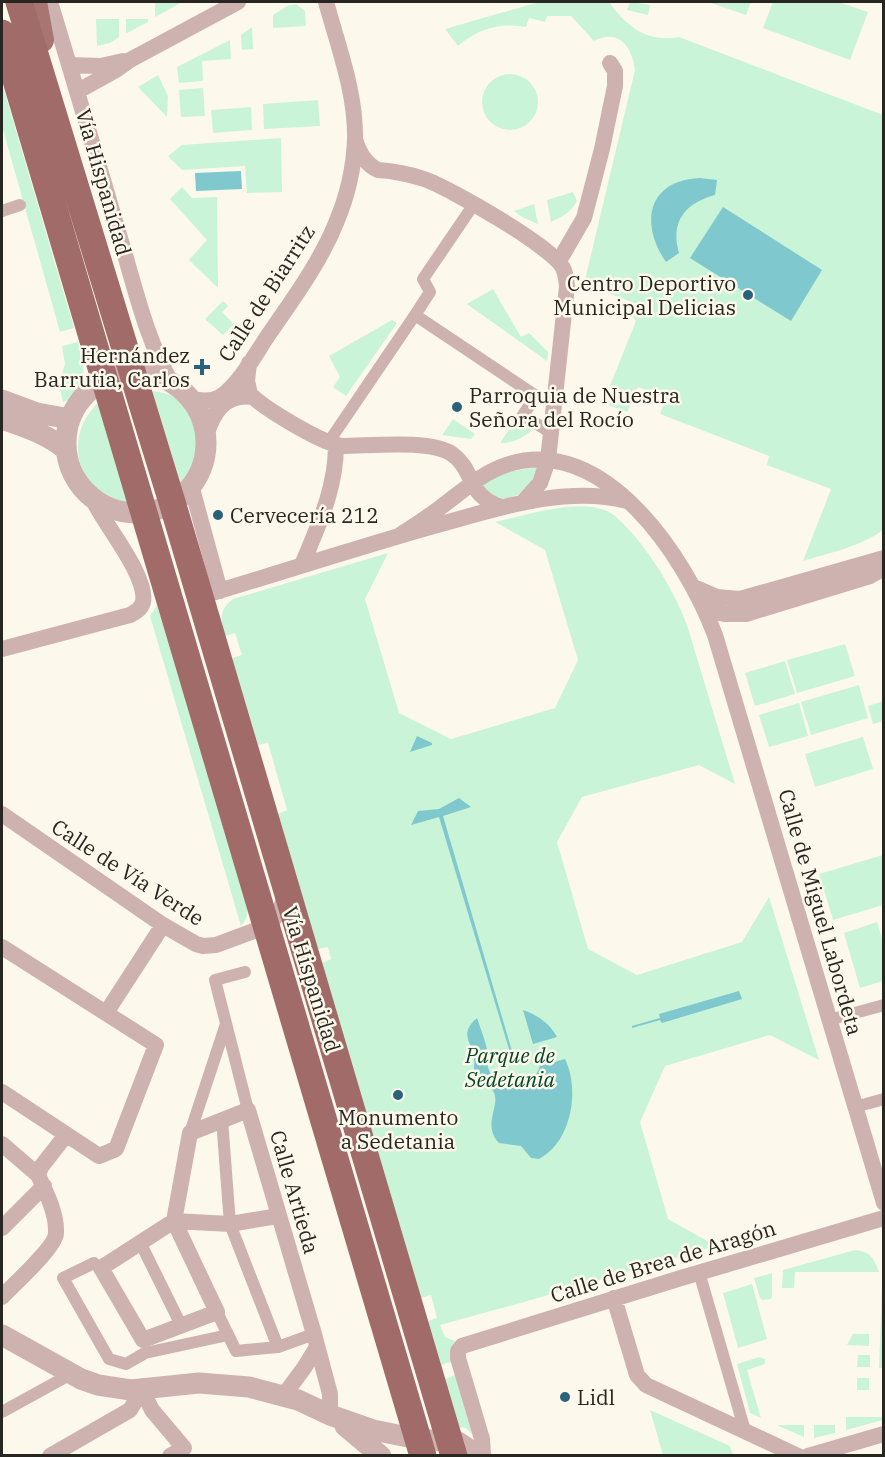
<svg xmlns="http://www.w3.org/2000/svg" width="885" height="1457" font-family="'IBM Plex Serif',serif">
  <rect width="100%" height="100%" fill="#fdf8ec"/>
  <!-- green -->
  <path fill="#c9f4d7" d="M155 2H179V4L155 17Z
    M539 2H609C626 26 647 43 679 37L883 115 884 529C861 547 831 552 803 561L831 489 767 465 769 456 660 414 666 398 638 387 627 412 603 403 636 321 631 314 632 310 640 305 584 284 635 70C632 47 619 28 594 41L571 16H547L545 22 529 18 526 27C501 22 477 29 458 46L445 29Z
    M630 2 650 5 648 15 627 10Z
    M708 2H751L746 15Z
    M773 2H838L868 12 850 60 763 28Z
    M296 4 305 11 306 26 273 28V15L287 6Z
    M96 19H119V37L110 43 97 46Z
    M126 19H148V22L127 33 126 32Z
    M252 27 253 49 242 50 241 35Z
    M230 40 231 59 202 61 203 81 179 83 177 67Z
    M482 102a28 28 0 1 1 56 0a28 28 0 1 1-56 0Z
    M158 75 168 96 167 117 138 87Z
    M2 83 74 328 60 332 2 126Z
    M203 88 205 116 181 117 179 90Z
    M318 100 320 126 264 129 263 104Z
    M251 107 252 130 213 133 211 110Z
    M281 138 282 192 247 193 245 166 182 170 168 156 182 145Z
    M182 187 192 198 217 197 218 288 189 260 207 240 170 199Z
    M573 192 577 201C571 212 562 217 551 222L547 200Z
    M534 204 538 224 522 217 514 211Z
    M493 289 521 337 529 333 548 352 547 361 467 304Z
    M223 301 228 306 222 312 234 324 223 335 205 319Z
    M392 320 397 323 346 396 333 387 340 377 329 356Z
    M78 342C84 365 91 392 63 402L59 384 65 364 62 346Z
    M152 391C158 392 169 393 174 397 181 401 185 409 189 415 203 440 200 463 181 484Z
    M99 402 130 506C78 496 60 438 99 402Z
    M519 415 535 426C527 437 514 443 500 443Z
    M453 419 475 434 471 439 442 435Z
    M538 467 528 490C505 502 497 503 480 482L496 474Z
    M564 507C579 506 595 505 609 512 618 517 626 527 633 534 656 562 674 591 687 625L735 784 699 765 582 797 557 842 588 949 637 975 742 942 769 897 819 1060 770 1035 665 1066 640 1122 668 1219 716 1246 524 1302 440 1325 445 1337 455 1341 450 1350 451 1362 441 1365 428 1321 437 1318 431 1295 421 1298 322 963 331 959 328 947 318 949 278 814 287 810 268 743 258 745 232 658 242 655 235 633 225 636C220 619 219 610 233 599L388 553 365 599 399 713 451 739 555 708 578 660 545 550 495 522 541 511Z
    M157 605 248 902C248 912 248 918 241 926L150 616Z
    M845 644 855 676 797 693 787 660Z
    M785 661 795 694 755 706 745 673Z
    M859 685 868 718 811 735 801 702Z
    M883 701V721L873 724 868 706Z
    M799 703 808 736 769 747 759 715Z
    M863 737 873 769 815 787 805 754Z
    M883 855V905L833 920 819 874Z
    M877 922 883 942V981L860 988 844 933Z
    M855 1250C870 1251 874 1258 879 1272H795L794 1288H782L783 1270Z
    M772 1273V1297L771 1299 762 1300 760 1298 754 1278Z
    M752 1284 767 1339 738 1348 723 1293Z
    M882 1285 884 1368H879Z
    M853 1334H869V1346L847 1345Z
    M858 1355H870V1367H857Z
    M759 1357 765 1359V1364L747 1370 761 1418 750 1413 737 1364Z
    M455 1375 472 1434 466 1428 459 1427 445 1379Z
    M857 1378H869V1390H857Z
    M650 1410 730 1446 733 1455H663Z
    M846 1417H883V1420L846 1430Z
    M779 1425H804V1437L779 1426Z
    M814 1425H835V1433L814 1438Z"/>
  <!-- water -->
  <path fill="#7fc8cd" d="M241 171 242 189 196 191 195 173Z
    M700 178 717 180 715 195C685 203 670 222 679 253L666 262C639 223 648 180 700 178Z
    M723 207 822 270 791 321 690 258Z
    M417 736 432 743V745L410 752Z
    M459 798 471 807 443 816 514 1058 512 1059 439 817 411 825 418 811 439 809Z
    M739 991 742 999 662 1023 660 1020 632 1028V1026L660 1018 659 1014Z
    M523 1010C538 1015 550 1024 557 1037L533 1044Z
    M477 1018C481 1030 486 1042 488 1054 488 1058 487 1059 487 1063 489 1078 503 1088 517 1087 529 1086 536 1077 540 1066L565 1059C580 1089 572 1142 539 1159L531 1158 521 1146 499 1143C481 1124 502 1105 493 1091 489 1084 480 1080 475 1074 473 1068 475 1065 474 1059 474 1044 457 1035 477 1018Z"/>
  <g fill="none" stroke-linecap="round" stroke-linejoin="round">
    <!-- pedestrian -->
    <path stroke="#ceb2af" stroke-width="12" d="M2 211 20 205
      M415 315 430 292 423 279 474 204
      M328 443 415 315 536 396 523 415 551 433
      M245 972 215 980 248 1110
      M829 1020 884 1005
      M855 1107 884 1099
      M222 1120 230 1224 278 1347
      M190 1133 226 1024
      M140 1242 181 1325
      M94 1263 63 1278 109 1359 126 1364 145 1353 228 1335
      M699 1272 745 1431
      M217 1312 236 1351 278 1347 314 1334
      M2 1412 71 1374"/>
    <!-- minor -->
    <path stroke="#ceb2af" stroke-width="16" d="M50 2C74 80 97 159 120 238 135 287 146 339 172 384
      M70 65 101 66 123 61
      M78 91 116 70 130 60 238 2
      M355 139C359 153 365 164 378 170 393 171 409 174 424 179 448 187 553 247 563 268 566 274 566 279 567 286L548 460 540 483 523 502
      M559 261 584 218 602 149 615 86V71L610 63
      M249 363 247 381 250 394C263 408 323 444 342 446 369 446 431 439 452 454 475 470 467 497 502 507
      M189 398C199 401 211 402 220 397 238 385 254 357 265 340 290 303 319 265 336 223 347 197 354 168 355 139 356 93 338 46 326 2
      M205 438C213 413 224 393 253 397
      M191 485 220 591
      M400 535C414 526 428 517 441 507 463 491 480 474 506 465 604 432 686 558 715 635L884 1203
      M302 565C318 526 336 489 336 445
      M694 587 717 597 740 599 884 558
      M199 597C276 574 353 549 430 527 491 511 563 484 627 501
      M705 607 724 614H746L870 576 884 568
      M2 649 130 615C136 612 141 609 143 602 148 576 104 524 93 500
      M2 814 163 925 196 944 203 946 216 945 267 926 279 913 286 894
      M2 947 156 1045 116 1149 99 1156 2 1092
      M106 1013 163 925
      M2 1144 38 1175
      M278 1216 230 1224 174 1221 101 1268 143 1340 217 1312 174 1221 190 1133 248 1110 314 1334 330 1394V1415
      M2 1228 44 1186
      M2 1297C13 1285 56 1247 56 1233 57 1214 46 1192 38 1175L41 1167 66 1135
      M614 1298 637 1375 646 1385 798 1456
      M142 1390 152 1410 184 1448 170 1456
      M284 1395 304 1368 317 1347
      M50 1456 130 1410 142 1390
      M483 1456 482 1439 458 1358V1351L462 1346 681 1278 884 1218
      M808 1456 884 1434"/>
    <!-- tertiary -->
    <path stroke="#ceb2af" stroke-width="21" d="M66 443a70 70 0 1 1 140 0a70 70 0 1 1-140 0Z
      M2 400 37 413 70 419
      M2 419C24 427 48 434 66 450
      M2 1335 81 1379 98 1385 131 1390 199 1383 249 1387 298 1400 330 1415 373 1430 418 1439 458 1442 479 1456
      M345 1426 381 1456"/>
    <!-- primary -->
    <path stroke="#a77673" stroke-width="26" d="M34 2 41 40"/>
    <!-- trunk -->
    <path stroke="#a06b68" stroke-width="27" d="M19 2 172 502 454 1456
      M2 33 423 1456"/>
  </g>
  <!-- markers -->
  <g fill="#2a627c" stroke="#fdf8ec" stroke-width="2">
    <circle cx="748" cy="295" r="6"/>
    <path d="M199 358h6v6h6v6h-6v6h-6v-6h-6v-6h6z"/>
    <circle cx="457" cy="407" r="6"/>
    <circle cx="218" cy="515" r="6"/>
    <circle cx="398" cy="1095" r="6"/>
    <circle cx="565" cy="1397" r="6"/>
  </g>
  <g text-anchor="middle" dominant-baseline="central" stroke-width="5" stroke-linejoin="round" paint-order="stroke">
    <!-- street labels -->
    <g font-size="21" fill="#282621" stroke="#fdf8ec">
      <text transform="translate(104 182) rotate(74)">Vía Hispanidad</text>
      <text transform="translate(266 293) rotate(-57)">Calle de Biarritz</text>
      <text transform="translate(128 872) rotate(33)">Calle de Vía Verde</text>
      <text transform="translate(821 912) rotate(74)">Calle de Miguel Labordeta</text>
      <text transform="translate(312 979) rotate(73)">Vía Hispanidad</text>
      <text transform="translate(295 1192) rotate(74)">Calle Artieda</text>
      <text transform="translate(663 1261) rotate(-17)">Calle de Brea de Aragón</text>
    </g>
    <!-- poi labels -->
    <g font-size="21" fill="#282621" stroke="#fdf8ec" text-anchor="start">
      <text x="736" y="283" text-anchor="end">Centro Deportivo<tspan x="736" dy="24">Municipal Delicias</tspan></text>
      <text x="190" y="355" text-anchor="end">Hernández<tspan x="190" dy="24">Barrutia, Carlos</tspan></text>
      <text x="469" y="395">Parroquia de Nuestra<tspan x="469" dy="24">Señora del Rocío</tspan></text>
      <text x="230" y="515">Cervecería 212</text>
      <text x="398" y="1117" text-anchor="middle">Monumento<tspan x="398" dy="24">a Sedetania</tspan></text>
      <text x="577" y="1397">Lidl</text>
    </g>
    <!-- park labels -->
    <g font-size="21" font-style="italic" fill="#024627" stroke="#fdf8ec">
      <text x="510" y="1055">Parque de<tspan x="510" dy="24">Sedetania</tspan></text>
    </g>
  </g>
  <!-- border -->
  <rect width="885" height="1457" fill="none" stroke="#282621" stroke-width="6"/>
</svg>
